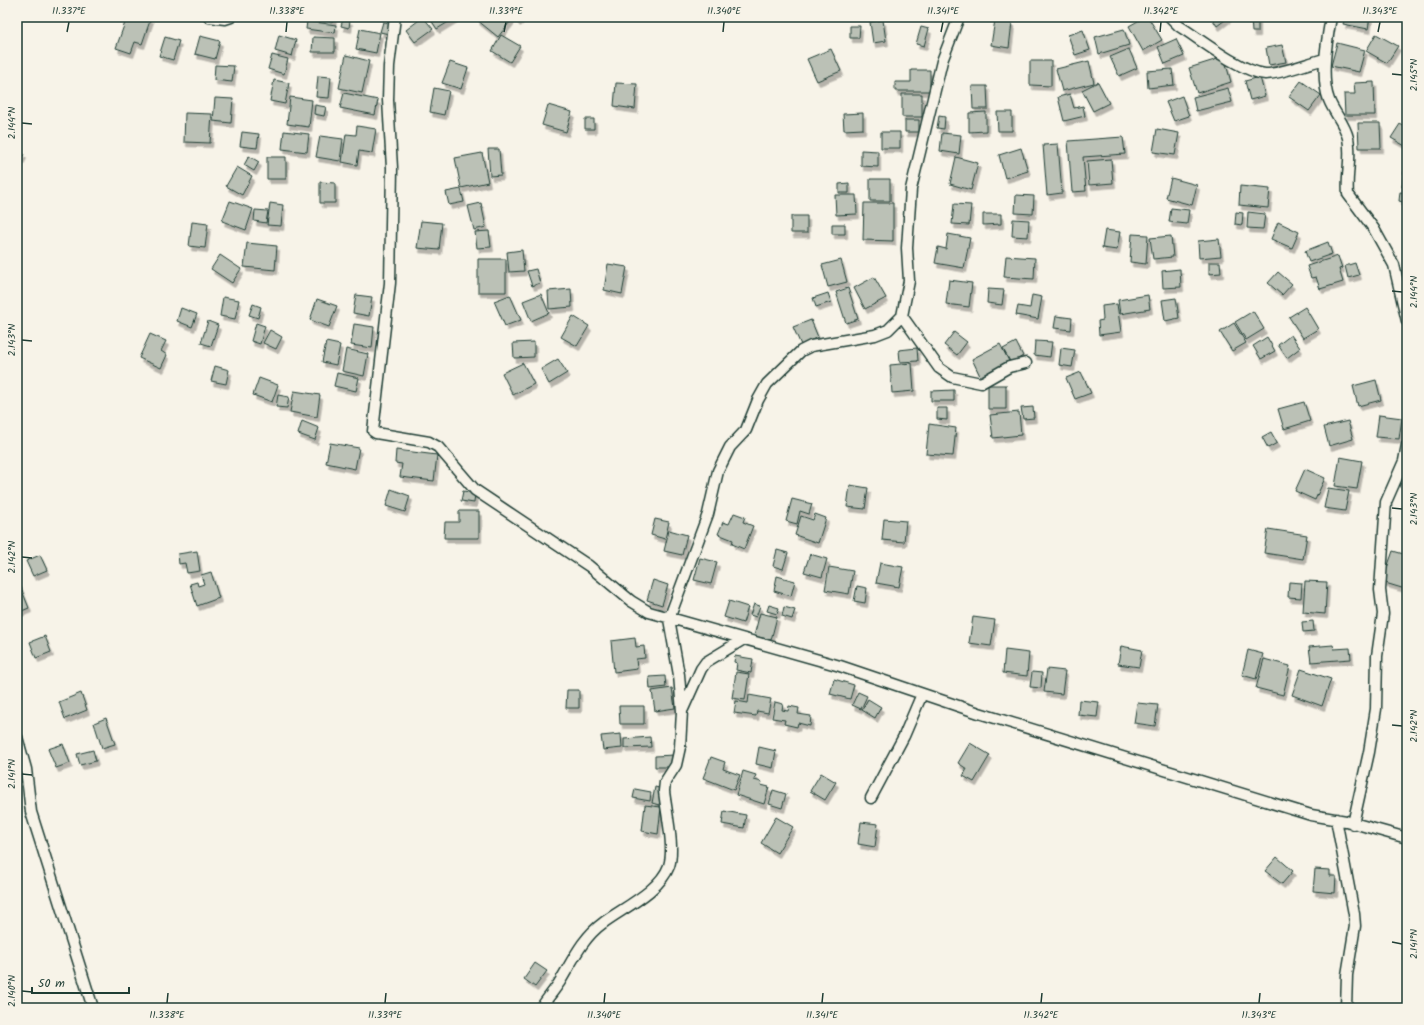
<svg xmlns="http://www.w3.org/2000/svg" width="1424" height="1025" font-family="Kalam,sans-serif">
  <defs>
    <filter id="shadow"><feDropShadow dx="2.5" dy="4.5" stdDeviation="0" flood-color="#0004"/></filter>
  </defs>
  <rect width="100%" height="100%" fill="#f7f3e8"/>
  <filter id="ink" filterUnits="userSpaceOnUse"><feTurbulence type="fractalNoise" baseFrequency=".025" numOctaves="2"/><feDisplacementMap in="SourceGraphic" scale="8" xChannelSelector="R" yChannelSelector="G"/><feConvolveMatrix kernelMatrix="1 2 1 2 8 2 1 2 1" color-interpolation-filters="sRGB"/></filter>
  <g filter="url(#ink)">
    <!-- building -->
    <path fill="#bbc1b6" stroke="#1f3d34" filter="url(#shadow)" d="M127 17 151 18 142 44 135 42 131 53 116 48Z
      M296 17H323V20Z
      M328 17H334L333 22 327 21Z
      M423 17 433 29 415 42 406 30Z
      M429 17H455V18L437 29Z
      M480 17H512L513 18 498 37 477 20Z
      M513 17H523L518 22Z
      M1145 17H1148L1162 40 1143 51 1129 26Z
      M1211 17H1229L1217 26Z
      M1345 17H1370L1368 29 1343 24Z
      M343 19 350 20 349 28 341 26Z
      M1251 19H1258V32H1252Z
      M883 20 886 41 873 43 870 22Z
      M995 20 1012 22 1009 48 991 45Z
      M307 21 336 25 335 33 306 29Z
      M383 22 391 23 389 34 380 32Z
      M850 26H860L859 38H850Z
      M921 27 929 29 924 46 916 44Z
      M360 29 380 33 376 53 356 49Z
      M1124 29 1129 45 1099 54 1095 37Z
      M1083 30 1090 50 1075 55 1068 35Z
      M1376 34 1398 46 1387 63 1366 51Z
      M279 35 296 40 292 56 275 51Z
      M501 35 520 46 510 62 492 51Z
      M200 36 220 41 215 59 195 54Z
      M165 37 179 41 173 60 159 56Z
      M313 37 335 38V52H312Z
      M1176 39 1184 56 1165 64 1158 47Z
      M1337 43 1365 50 1359 72 1331 66Z
      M1282 45 1286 62 1269 65 1266 48Z
      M831 49 841 71 817 81 807 59Z
      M1129 49 1137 68 1119 76 1110 57Z
      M272 55 288 59 284 74 268 69Z
      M346 55 369 61 362 93 339 88Z
      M1224 57 1231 82 1197 93 1189 68Z
      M1030 61H1051V86L1030 85Z
      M1089 61 1094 83 1062 91 1056 69Z
      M450 62 468 68 461 89 442 83Z
      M215 65 234 66 232 82 214 80Z
      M1172 69 1174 85 1148 88 1147 71Z
      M911 70H930V91H895V82H911Z
      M318 76 331 77 329 98 316 97Z
      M1260 77 1265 96 1250 100 1245 81Z
      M274 80 289 83 285 104 270 101Z
      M1301 81 1321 95 1309 111 1289 97Z
      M1098 82 1109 103 1093 111 1082 90Z
      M1374 82 1375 115H1345L1344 94H1355L1354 83Z
      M616 83 637 84 635 109 614 106Z
      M972 86H987L988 109H973Z
      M434 88 449 91 444 115 430 112Z
      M1228 88 1232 102 1196 111 1193 97Z
      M344 93 378 100 375 115 340 108Z
      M902 94H922V117H902Z
      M1070 94 1074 108 1083 106 1085 116 1064 121 1058 97Z
      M1182 96 1189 116 1174 121 1166 102Z
      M290 97 312 100 309 127 287 124Z
      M215 98 233 99 231 123 213 121Z
      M315 105 326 107 324 116 314 114Z
      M548 105 572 112 566 132 542 125Z
      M986 112V131L969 132V113Z
      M997 112H1012V131H998Z
      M185 113 212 114 210 143 184 142Z
      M863 113V129L844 130 843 114Z
      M939 116 945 117 944 129 937 128Z
      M585 119H594V129H585Z
      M905 120H919V132H905Z
      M1358 123H1380L1381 148H1359Z
      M1400 124 1407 128V147L1391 138Z
      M357 126 376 129 372 153 359 151 357 165 342 162 346 134 356 135Z
      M1157 129 1179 133 1175 155 1153 152Z
      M284 131 309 134 307 152 282 149Z
      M242 132 259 134 257 148 240 146Z
      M881 132H900V148H881Z
      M942 133 961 135 959 154 940 151Z
      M320 136 343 139 340 161 316 157Z
      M1123 137 1125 154 1083 157 1086 191 1072 192 1068 141Z
      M1058 144 1062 193 1047 195 1043 145Z
      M1021 148 1028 171 1005 178 999 155Z
      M488 149H499L501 175 490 176Z
      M861 150 878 151V167L861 166Z
      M17 151 24 154 17 168Z
      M482 153 488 182 461 188 455 158Z
      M249 156 259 162 254 171 244 165Z
      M267 157H286V179H267Z
      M956 157 978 163 971 190 950 184Z
      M1111 159 1113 183 1089 185 1087 161Z
      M237 167 252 176 242 195 226 186Z
      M1404 171H1407V188L1402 187Z
      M1171 178 1197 185 1192 205 1166 198Z
      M870 179H890V201H870Z
      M320 182 335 183V203H320Z
      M849 183V193H839V184Z
      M1240 186 1270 189 1268 208 1239 205Z
      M461 189 464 202 449 205 446 192Z
      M1400 192 1407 193V203L1399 201Z
      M835 195H856L857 214 836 215Z
      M1016 195 1034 196 1033 214 1015 213Z
      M230 201 253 209 246 230 222 221Z
      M270 203 283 205 281 226 267 225Z
      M481 203 486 227 474 230 468 206Z
      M864 203H893V241L863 240Z
      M954 204 971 205 969 225 952 224Z
      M1171 208 1189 210 1187 224 1169 222Z
      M255 210 268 211 266 223 254 221Z
      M1236 212 1243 213 1242 225 1235 224Z
      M1248 212 1265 214 1263 229 1247 228Z
      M983 214H1001V224L983 225Z
      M791 216H807V233H791Z
      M1013 219 1029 220 1028 237 1012 236Z
      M421 221 442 223 439 250 417 248Z
      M192 222 208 224 205 248 189 246Z
      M1278 222 1299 232 1292 248 1271 239Z
      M832 224H845V234H832Z
      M1105 230 1120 232 1117 250 1102 248Z
      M489 231 491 247 477 248 475 232Z
      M948 234 970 238 964 268 935 263 938 247 946 249Z
      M1132 234 1148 235 1146 264 1130 262Z
      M1171 236 1173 257 1153 259 1150 238Z
      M1219 239 1221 256 1199 258 1198 241Z
      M1328 242 1332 254 1309 262 1305 251Z
      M247 243 277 246 275 270 244 267Z
      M522 250 524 271 509 272 507 252Z
      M220 255 241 269 232 283 211 269Z
      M1006 256 1035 258 1034 279 1004 277Z
      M1338 256 1342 268 1339 269 1343 282 1320 289 1316 277 1311 278 1307 266Z
      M478 259H506V292H478Z
      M841 260 847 282 828 287 822 265Z
      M1209 262H1220L1221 273 1209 274Z
      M1355 263 1359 275 1348 278 1345 266Z
      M608 264 627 267 622 294 604 290Z
      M536 269 540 283 532 286 527 271Z
      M1180 269 1181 287 1163 288 1162 271Z
      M1278 272 1292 284 1282 295 1268 283Z
      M874 277 886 298 865 309 854 288Z
      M949 280 972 283 969 307 946 304Z
      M848 288 858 319 846 323 836 292Z
      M571 289 572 307 549 309 548 291Z
      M988 289 1004 290 1002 305 987 303Z
      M828 293 831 302 816 307 813 298Z
      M541 294 549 313 531 321 523 301Z
      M356 295 372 297 369 316 353 313Z
      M510 295 521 320 505 326 494 301Z
      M1032 295 1042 297 1038 319 1016 315 1018 306 1030 308Z
      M1148 295 1150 309 1120 314 1118 300Z
      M223 297 239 300 235 319 220 316Z
      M1176 298 1179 318 1165 321 1162 300Z
      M317 299 337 306 329 327 310 320Z
      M253 304 261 307 258 318 249 315Z
      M1117 304 1121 332 1099 335 1098 321 1103 320 1102 306Z
      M1305 307 1318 329 1303 338 1289 317Z
      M181 308 197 314 192 327 177 321Z
      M1253 311 1264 329 1246 340 1235 322Z
      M573 316 589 326 577 346 561 337Z
      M1056 316 1072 318 1071 330 1054 328Z
      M811 320 818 337 801 345 793 327Z
      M208 321 218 325 211 346 201 343Z
      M256 323 265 326 260 344 251 341Z
      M1234 323 1246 343 1232 351 1220 332Z
      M354 324 374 327 372 348 351 345Z
      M270 330 282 337 276 349 263 343Z
      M954 332 967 342 957 355 944 345Z
      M150 334 166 341 161 351 167 355 161 368 139 358Z
      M1291 335 1300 348 1287 358 1278 345Z
      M1267 337 1275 351 1261 359 1253 346Z
      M1035 341 1052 342 1050 357 1034 355Z
      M326 342 340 345 336 365 322 362Z
      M534 342V357L514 358 513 343Z
      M1016 342 1023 356 1011 363 1003 349Z
      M1000 344 1010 363 981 378 972 359Z
      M917 348 918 361 900 362 899 350Z
      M1061 348 1075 350 1072 367 1059 365Z
      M346 349 368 354 364 376 342 371Z
      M558 359 567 373 549 384 541 369Z
      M523 363 534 384 513 395 502 373Z
      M912 363 914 391 892 393 890 365Z
      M215 366 229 370 226 384 211 381Z
      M1081 372 1091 393 1075 399 1066 378Z
      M337 373 359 378 356 391 334 386Z
      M259 378 278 385 272 402 253 395Z
      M1376 380 1381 400 1358 406 1353 386Z
      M988 385H1006V409H988Z
      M954 390V401H931V391Z
      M294 391 320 395 317 417 290 412Z
      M278 395 289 397 287 408 276 407Z
      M1304 402 1310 421 1284 429 1278 409Z
      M1033 407 1034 418 1023 419 1021 408Z
      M937 408H947V420L937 419Z
      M1019 412 1021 435 993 438 990 415Z
      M1379 415 1402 418 1399 439 1376 437Z
      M302 421 319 428 315 440 298 434Z
      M1348 421 1353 439 1329 446 1324 427Z
      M929 424 956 428 953 456 926 454Z
      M1271 432 1277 443 1268 448 1262 437Z
      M330 443 359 448 355 469 326 463Z
      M396 450 437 455 434 481 400 477 402 464 395 463Z
      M1340 457 1362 461 1357 489 1335 486Z
      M1305 469 1325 478 1315 500 1295 491Z
      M850 485 868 488 865 509 847 507Z
      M1328 488 1349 491 1345 511 1324 508Z
      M391 489 410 496 405 512 386 506Z
      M463 491 475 493 474 503 461 501Z
      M792 499 812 504 809 514 800 511 797 524 786 521Z
      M459 511H479V538H444L445 522H459Z
      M734 513 745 517 743 522 753 526 744 549 732 544 733 540 718 534 723 522 729 524Z
      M815 514 826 518 818 543 795 535 801 516 813 520Z
      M655 519 669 522 665 539 651 535Z
      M884 519 906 521 904 542 882 540Z
      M1268 529 1307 535 1303 559 1264 553Z
      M669 530 687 535 682 555 664 551Z
      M777 550 788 553 783 569 773 566Z
      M197 551 200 571 187 573 185 563 179 564 178 554Z
      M1393 551 1407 555V583L1405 589 1382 582Z
      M810 554 827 559 822 577 804 572Z
      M40 555 47 570 33 576 26 561Z
      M700 558 717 562 711 584 694 580Z
      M880 563 903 567 899 587 876 583Z
      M829 567 853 571 849 594 825 590Z
      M211 572 219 598 197 606 190 584 197 582 198 586 204 584 201 575Z
      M777 576 795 581 791 596 774 591Z
      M653 580 668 585 662 605 647 600Z
      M1305 581 1327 582 1325 614 1303 612Z
      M1289 582 1302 583 1301 598 1288 597Z
      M19 583 29 608 17 613V584Z
      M857 586 867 588 865 603 854 601Z
      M729 601 748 607 743 623 724 617Z
      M754 604 760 606 756 617 750 615Z
      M769 605 779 608 777 614 767 611Z
      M784 607 795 610 792 619 782 616Z
      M760 613 777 617 771 640 754 636Z
      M973 617 995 620 991 646 969 643Z
      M1313 621 1314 631 1303 632 1302 622Z
      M45 636 51 652 36 658 30 642Z
      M635 638 636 647 644 646 645 658 636 659 637 669 614 672 611 641Z
      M1333 645 1334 649 1350 648 1351 659 1311 662 1309 647Z
      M1121 646 1142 650 1139 667 1118 664Z
      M1005 650 1029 653 1027 676 1003 673Z
      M1248 650 1263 654 1256 679 1242 675Z
      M735 656 753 659 751 673 736 670 737 663 734 662Z
      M1264 659 1290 666 1283 695 1256 688Z
      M1047 669 1065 671 1062 694 1044 692Z
      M1301 669 1331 679 1322 706 1292 695Z
      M736 672 749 674 745 700 732 698Z
      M1032 672 1042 673 1041 688 1030 687Z
      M665 676 666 687 650 689 649 677Z
      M834 679 854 685 850 699 830 694Z
      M672 688 675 708 655 711 652 691Z
      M567 690H579V708H566Z
      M858 692 867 696 861 709 852 705Z
      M81 693 87 710 65 719 59 702Z
      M749 695 771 699 768 713 757 711 756 716 734 713 736 701 748 703Z
      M868 699 881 707 875 718 862 710Z
      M1079 700 1099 702 1097 717 1078 715Z
      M775 702 783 704 782 710 788 711 789 706 799 708 798 714 811 716 810 726 798 723 797 727 784 724 785 720 772 718Z
      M1137 703 1158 705 1155 726 1134 723Z
      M619 706H644V724H620Z
      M106 718 115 744 102 748 94 723Z
      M621 734 622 748 603 750 601 736Z
      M650 737 651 747 624 748V739Z
      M970 743 990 755 974 782 963 776 967 769 958 763Z
      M63 744 70 763 56 768 48 749Z
      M759 747 776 751 773 768 756 764Z
      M93 750 96 761 80 765 77 754Z
      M674 755V767H655V756Z
      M711 757 725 762 723 769 740 775 734 790 703 778Z
      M743 771 756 775 754 780 762 782 761 785 769 787 764 804 736 795Z
      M821 773 836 782 825 800 810 791Z
      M655 787 663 789 659 805 652 803Z
      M635 789 651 792 650 801 633 798Z
      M773 790 786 794 782 808 769 804Z
      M645 805 661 807 658 834 642 831Z
      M724 811 746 815 744 828 722 824Z
      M776 817 793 827 777 853 761 843Z
      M861 822 878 824 875 847 858 844Z
      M1277 857 1293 871 1282 884 1265 871Z
      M1315 869 1330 870V876H1336L1335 893 1313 891Z
      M535 963 547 971 535 987 524 979Z"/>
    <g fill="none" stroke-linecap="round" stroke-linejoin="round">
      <!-- minor casing -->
      <g stroke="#1f3d34" stroke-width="13">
        <path id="minor" d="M209 17 225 19 231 17
          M395 17 389 66 388 100 392 168 390 283 373 431 376 433 429 442 438 447 475 490 589 566 631 601 649 612 840 666 979 713 1311 815 1346 821 1407 838
          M1170 17 1179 26C1200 39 1241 72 1265 74 1278 75 1311 62 1325 59
          M1331 17C1327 40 1320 77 1329 100 1334 113 1345 124 1348 138 1352 157 1346 175 1348 194L1374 229 1394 265 1407 321
          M902 316 939 368 952 377 981 383 1009 367 1026 363
          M683 709 701 669 706 662 744 639
          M17 737 26 769 31 812 93 1008
          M871 798 904 736 922 694
          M1336 819 1354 914 1355 926 1347 975 1346 1008
          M1353 824 1369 752 1376 709 1377 656 1383 614 1380 590 1386 502 1404 461 1407 445
          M541 1008C546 1000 553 992 559 983 572 962 582 938 603 923 623 908 660 891 669 866 675 847 666 811 664 791L665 782 676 765 680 747 682 711 679 675 669 619 708 514 718 471 730 447 746 430 758 400 767 384 801 351 811 346 875 335 888 330 902 316 909 281 907 248 911 189 942 61 959 17"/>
      </g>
      <!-- minor -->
      <use href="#minor" stroke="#f7f3e8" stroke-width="10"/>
    </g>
  </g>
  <!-- ticks -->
  <path fill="none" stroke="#1f3d34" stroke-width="1.5" d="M67 32 69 22M286 32 287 22M504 32 506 22M723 32 724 22M941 32 943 22M1160 32 1161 22M1378 32 1380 22M1392 74 1402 75M22 123 32 124M1392 291 1402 292M22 340 32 341M1392 508 1402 509M22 557 32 558M1392 725 1402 726M22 774 32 775M1392 942 1402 944M22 991 32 992M167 1003 168 993M385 1003 386 993M604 1003 605 993M822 1003 823 993M1041 1003 1042 993M1259 1003 1260 993"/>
  <!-- margin -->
  <rect width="1424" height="1025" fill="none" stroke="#f7f3e8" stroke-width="44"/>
  <!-- scale -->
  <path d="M32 987v6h97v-6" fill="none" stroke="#1f3d34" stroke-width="2"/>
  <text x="38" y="987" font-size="12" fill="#1f3d34" stroke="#f7f3e8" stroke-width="3" paint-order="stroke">50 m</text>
  <rect x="22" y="22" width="1380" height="981" fill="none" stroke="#1f3d34" stroke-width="1.5"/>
  <g font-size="10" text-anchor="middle" fill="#1f3d34">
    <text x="69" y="14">11.337°E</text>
    <text x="287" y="14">11.338°E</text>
    <text x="506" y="14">11.339°E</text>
    <text x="724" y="14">11.340°E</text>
    <text x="943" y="14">11.341°E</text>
    <text x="1161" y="14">11.342°E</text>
    <text x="1380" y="14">11.343°E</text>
    <text transform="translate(1413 75) rotate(-90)" y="4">2.145°N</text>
    <text transform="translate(11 123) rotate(-90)" y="4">2.144°N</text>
    <text transform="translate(1413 292) rotate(-90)" y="4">2.144°N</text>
    <text transform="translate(11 340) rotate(-90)" y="4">2.143°N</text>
    <text transform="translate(1413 509) rotate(-90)" y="4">2.143°N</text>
    <text transform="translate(11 557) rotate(-90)" y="4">2.142°N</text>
    <text transform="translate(1413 726) rotate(-90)" y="4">2.142°N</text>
    <text transform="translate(11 774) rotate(-90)" y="4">2.141°N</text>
    <text transform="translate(1413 944) rotate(-90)" y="4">2.141°N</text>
    <text transform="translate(11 991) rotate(-90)" y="4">2.140°N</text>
    <text x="167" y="1018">11.338°E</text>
    <text x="385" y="1018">11.339°E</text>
    <text x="604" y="1018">11.340°E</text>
    <text x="822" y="1018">11.341°E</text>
    <text x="1041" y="1018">11.342°E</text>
    <text x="1259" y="1018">11.343°E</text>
  </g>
</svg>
